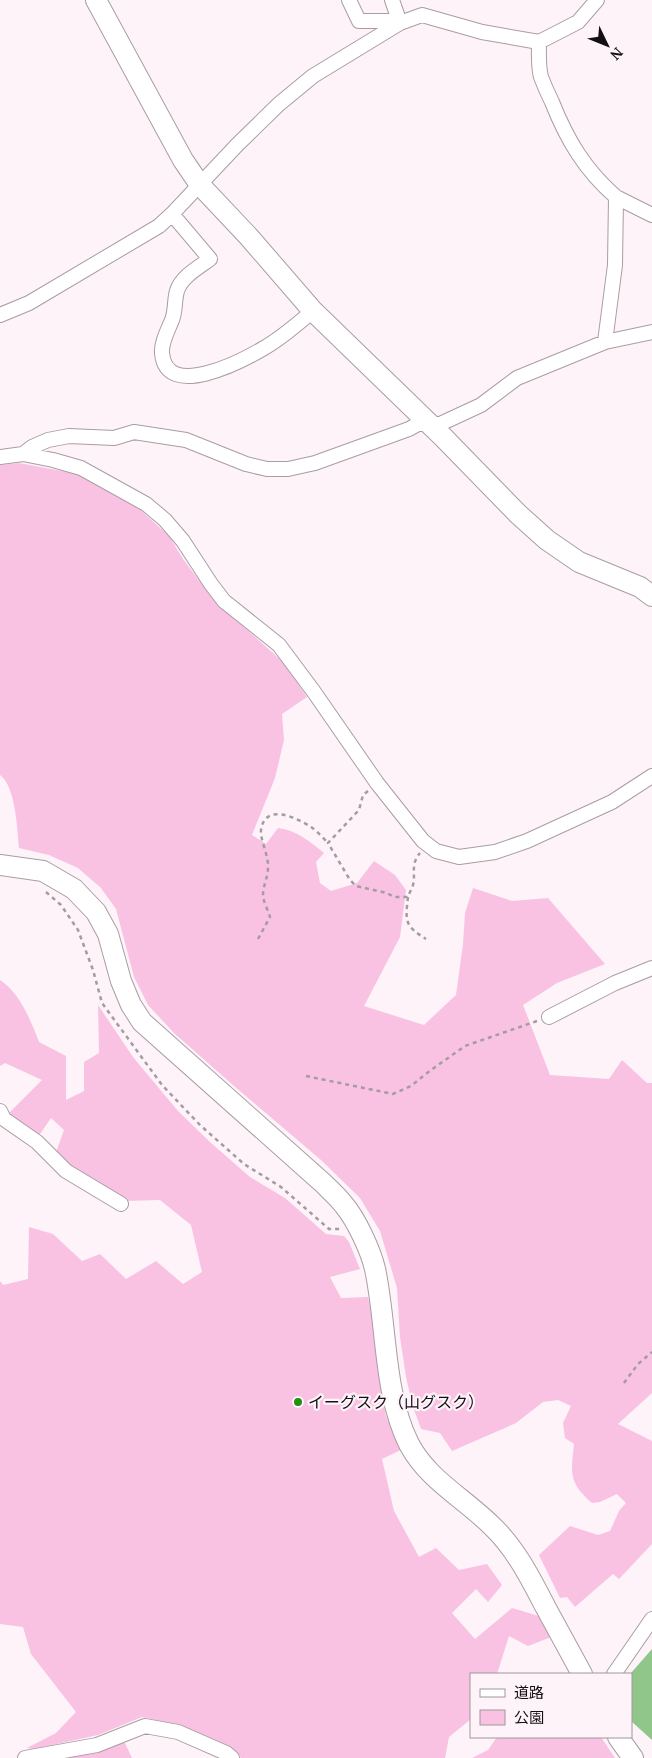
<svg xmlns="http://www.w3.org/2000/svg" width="652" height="1758" font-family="'PT Serif','Noto Sans JP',serif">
  <rect width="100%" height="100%" fill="#fdf3f9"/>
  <!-- green -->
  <path fill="#f9c2e3" d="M19 463 78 474 135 505 169 536 183 559 213 599 283 662 307 697 282 714 284 740 275 778 252 835 266 844 278 828C297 830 310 842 324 853L316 862 320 883 331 891 357 883 374 861 395 875 406 890 400 937 364 1006 424 1025 456 995 463 944 465 913 473 888 512 901 548 898 605 964 557 983 523 1005 550 1075 609 1079 622 1060 647 1083H652V1393L618 1424 652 1441V1544L619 1579 613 1574 575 1607 567 1597 560 1598 539 1555 570 1526 598 1535 610 1531 619 1511 626 1503 617 1494 600 1502 592 1503C568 1482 571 1473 574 1444L565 1438 563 1423 571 1406 558 1400 543 1402 516 1423 452 1451 440 1433 421 1429 412 1404 406 1377 400 1337 397 1288 380 1231 360 1198 321 1160 234 1086 174 1033 148 1005 134 977 116 909 101 888 78 868 49 855 19 848C17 829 16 787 0 775V465Z
    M0 980C20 993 31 1021 39 1042L66 1056V1100L84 1091V1062L99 1053 98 1005 133 1057 178 1111 211 1143 250 1177 285 1198 326 1234 344 1236 349 1242 360 1269 330 1277 341 1298 368 1297 373 1320 379 1378 386 1416 401 1450 382 1459 394 1511 419 1557 436 1548 459 1570 487 1564 502 1585 488 1602 476 1589 452 1613 475 1639 512 1608 542 1617 554 1636 528 1646 509 1636 497 1674H471V1719L449 1737 445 1758H241L228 1746 182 1726 142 1717 98 1735 34 1749 27 1748 56 1733 76 1712 31 1654 23 1627 0 1624V1281L3 1285 28 1279 29 1227 53 1234 82 1261 100 1254 126 1279 156 1261 183 1284 202 1272 191 1225 160 1200 125 1201 70 1168 55 1155 64 1130 51 1118 38 1137 8 1114 42 1080 5 1063 0 1066Z
    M497 1737H601L615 1758H472L488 1750Z
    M123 1739 132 1758H49Z"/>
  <!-- building -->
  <path fill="#90c689" d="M652 1649V1740L631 1721V1673Z"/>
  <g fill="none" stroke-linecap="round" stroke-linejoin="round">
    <!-- street casing -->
    <g stroke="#a99da4" stroke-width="16">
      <path id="street" d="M349 0 359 21H388L399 19
        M392 0 400 23
        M539 42C539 53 538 66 541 77 544 85 548 94 552 102 567 140 585 170 616 197L615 265 605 342
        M616 197 652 215
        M172 214 210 259C199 267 181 277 177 291 174 301 176 310 172 320 168 330 161 343 162 353 166 401 242 361 264 348 282 338 297 324 313 311
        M0 315 29 303 159 226 172 214 237 145 279 104 313 76 400 23 422 15 482 32 539 42 578 22 597 0
        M23 454 32 447 48 440 69 436 114 438 134 432 186 440 246 464 267 469H288L315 463 409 429 418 424H440L481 405 517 378 605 342 652 332
        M0 457 23 454 53 460 81 468 146 504 165 520 183 541 211 584 224 601 279 645 314 692 377 783 423 841 436 851 459 857 495 852 527 841 612 802 652 776
        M549 1017 615 983 652 968
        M0 1111 4 1119 37 1142 66 1171 121 1204
        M614 1674 652 1619
        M25 1758 97 1745 145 1726 178 1732 226 1753 232 1758"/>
    </g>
    <!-- secondary casing -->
    <g stroke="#a99da4" stroke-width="22">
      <path id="secondary" d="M96 0 183 160 200 185 249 237 313 311 443 437 518 514 547 540 579 562 640 587 652 596
        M0 865 43 871 74 889 96 912 108 934 121 981 131 1005 142 1022 323 1183C330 1190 338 1197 344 1205 356 1219 371 1251 375 1269 387 1324 383 1392 409 1444 428 1480 464 1498 492 1526 516 1549 531 1579 546 1608 558 1630 570 1652 582 1674
        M618 1737 633 1758"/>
    </g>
    <!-- path -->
    <path stroke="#a49ca1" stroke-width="2.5" stroke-dasharray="4 4" stroke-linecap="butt" d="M368 791 363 795 359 810 328 843 350 880 356 886 387 893 394 897H408C409 893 412 889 413 885 416 873 410 865 420 853
      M46 892 61 905 78 930 93 970 102 1003 162 1085 200 1125 244 1164 281 1187 329 1229H341
      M408 897C405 922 405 926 426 939
      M258 939 270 917C268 910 263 901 263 895 263 886 268 877 268 868 269 856 260 840 261 830 265 802 297 818 311 827 317 831 323 838 328 843
      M306 1076 393 1094 411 1086 431 1070 465 1046 537 1021
      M624 1383 638 1364 652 1352"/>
    <!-- street -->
    <use href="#street" stroke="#fff" stroke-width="14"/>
    <!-- secondary -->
    <use href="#secondary" stroke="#fff" stroke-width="20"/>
  </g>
  <!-- markers -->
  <circle fill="#238f13" stroke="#fdf3f9" stroke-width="2" cx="298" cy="1402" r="5"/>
  <g text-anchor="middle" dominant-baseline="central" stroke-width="4.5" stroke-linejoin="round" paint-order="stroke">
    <!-- poi labels -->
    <g font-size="16" fill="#140f12" stroke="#fdf3f9" text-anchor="start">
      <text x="308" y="1402">イーグスク（山グスク）</text>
    </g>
  </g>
  <!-- legend -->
  <rect x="470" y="1673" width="162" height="65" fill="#fdf3f9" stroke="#a0989d"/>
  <rect x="480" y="1689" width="25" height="8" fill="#ffffff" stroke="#a0989d"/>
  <text x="514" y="1698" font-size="15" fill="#140f12">道路</text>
  <rect x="480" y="1710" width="25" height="15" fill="#f9c2e3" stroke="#a0989d"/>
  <text x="514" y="1723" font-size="15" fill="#140f12">公園</text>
  <!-- north arrow -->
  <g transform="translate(607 45) rotate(133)" stroke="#fdf3f9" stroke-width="4" paint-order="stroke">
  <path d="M0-4L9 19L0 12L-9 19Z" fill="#140f12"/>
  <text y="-8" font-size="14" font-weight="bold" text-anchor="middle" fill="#140f12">N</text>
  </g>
</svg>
